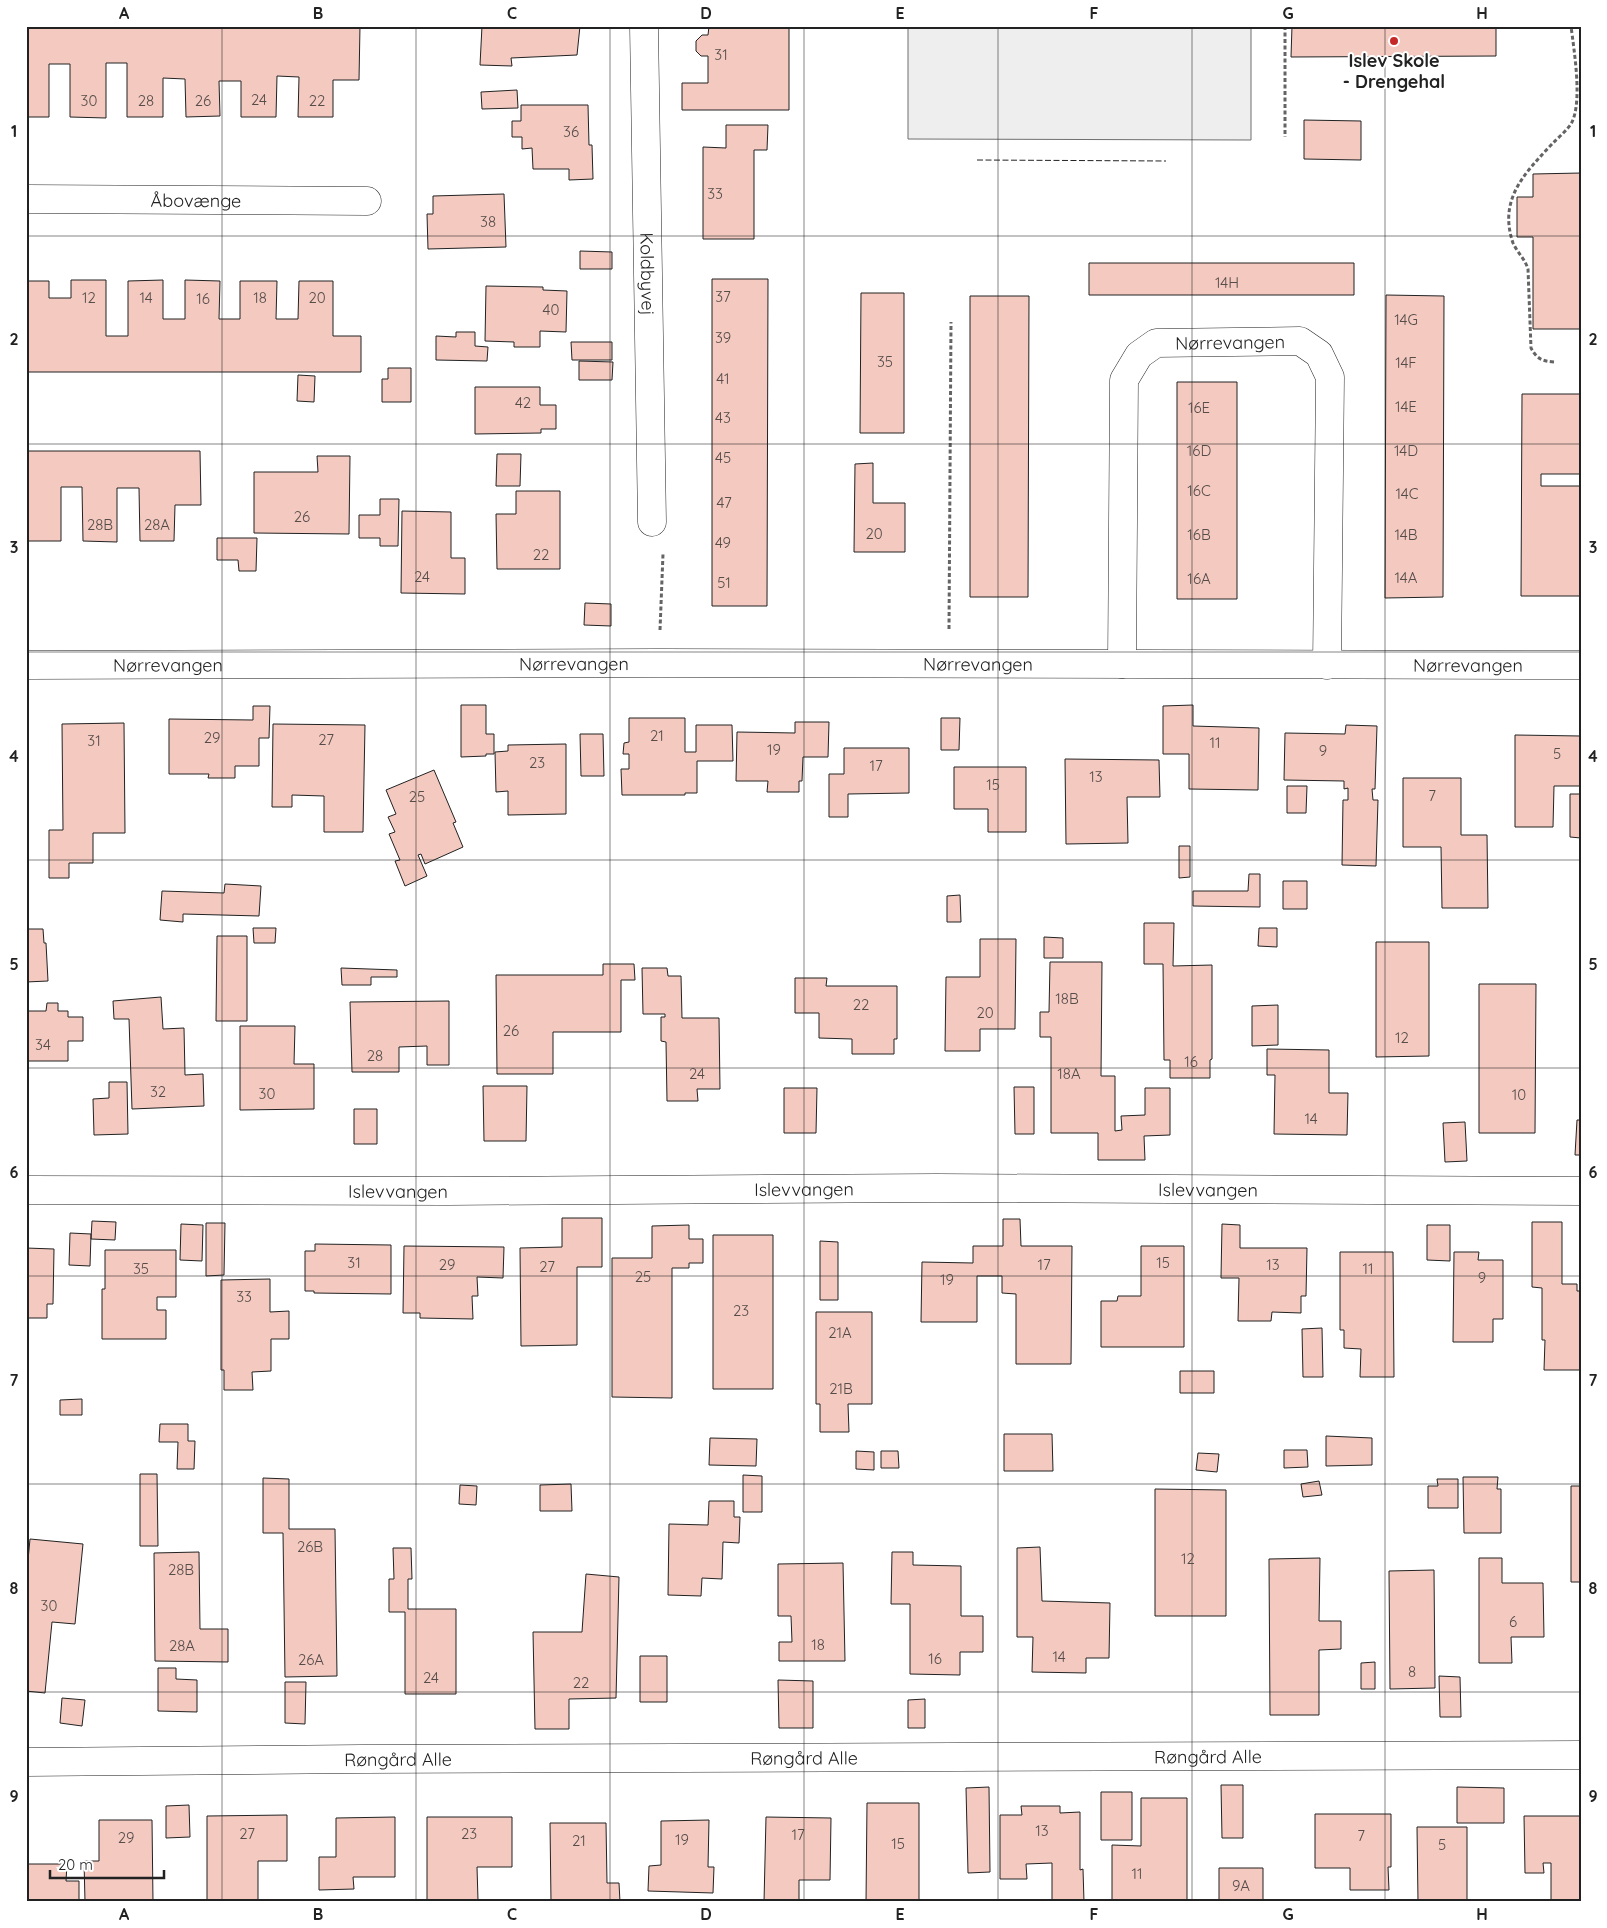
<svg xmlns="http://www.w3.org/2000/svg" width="1607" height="1928" font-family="Quicksand,sans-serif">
  <rect width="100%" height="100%" fill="#fff"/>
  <!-- green -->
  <path fill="#eee" stroke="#6f6f6f" d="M908 26H1251V140L908 139Z"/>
  <!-- building -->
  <path fill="#f3c9c0" stroke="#222" d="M360 26 359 80H333V117H298L299 77 277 76 276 117H241V81H219L220 116 186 117 185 79 163 78V117H127V63H106V118L70 117V64H49V117H26V27Z
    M482 26H580L577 55 511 58 512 66 480 65Z
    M709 26H789V110H682V83H708V56H701L696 51V41L702 35H708Z
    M1292 26H1496V56L1291 57Z
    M517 90 518 108 482 109 481 92Z
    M521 105H588L589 145H592L593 179 569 180V169H533L532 148 522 149V137H512V121H521Z
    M1304 120 1361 121V160L1304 159Z
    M726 125H768L767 150H754V239H703V147L726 148Z
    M1581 173V329H1533V237H1517V197H1533V174Z
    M504 194 506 247 428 249 427 214H433V196Z
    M580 251 612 252V269H580Z
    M1089 263H1354V295H1089Z
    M712 279H768L767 606H712Z
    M71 280H106V336H128V281L163 280V319H185V280L220 281 219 319H240V281H277L276 319H298L299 281H333V336H361V372H26V281H49V298H71Z
    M486 286 543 287V290L567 291 566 332 540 331V347H514V342L485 341Z
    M861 293H904V433H860Z
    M1386 295 1444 296 1443 597 1385 598Z
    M970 296H1029L1028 597H970Z
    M456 332H475V346L488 347 487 361 436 360V336L456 337Z
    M571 342H612V360H572Z
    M579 361 613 362 612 380H579Z
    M388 368H411V402H382V379H388Z
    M298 375 315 376 314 402 297 401Z
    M1177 382H1237V599H1177Z
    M475 387H540V405H556V429H541V433L475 434Z
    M1522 394H1581V474H1541V486H1581V596H1521Z
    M26 451H200L201 505H175L174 541H140L139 488H117V542L83 541 82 487H61V541H27Z
    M497 454H521L520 486H496Z
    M317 456H350L349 534 254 533V472H318Z
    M873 463V503H905V552H854L855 464Z
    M516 491H560V569H497L496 514H516Z
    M380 499H399L398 546H380V538H359V515H380Z
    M402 511 451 512V558H465V594L401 593Z
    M217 538H257L256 571H239L238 560H217Z
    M585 603 611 604V626L584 625Z
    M461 705H486V734H494V754H486V756L461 757Z
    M1193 705V726L1259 728 1258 790 1189 789V754H1163V706Z
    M253 706H270L269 738H259V766H235V778H208L209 774H169V719L253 720Z
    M629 718H685V752H696V725H732L733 761H697V793H685V795H622L621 769H629V754H623L624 743 629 742Z
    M941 718H960L959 750H941Z
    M795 722H829L828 757H803L802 781H799V792H767L768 781H736L737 732 795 733Z
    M124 723 125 833H93V863H69V878H49V830H63L62 724Z
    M273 724 365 725 363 832H324V796L292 795V807H272Z
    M1346 725 1377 726 1375 789H1372L1373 800H1378L1376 866 1342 865 1343 800H1348V788L1344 789V781L1284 780 1285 733 1345 734Z
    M580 734H603L604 776H581Z
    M1515 735 1581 736V786H1554L1553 827H1515Z
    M566 744V814L508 815V791L496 792 495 752 508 751V745Z
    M844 748H909V793L848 794V817H829V774H844Z
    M1065 759 1159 760 1160 797H1127L1128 843 1066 844Z
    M954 767H1026V832H988V809H954Z
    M434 770 456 822 453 823 463 847 425 864 421 854 418 855 427 876 405 886 395 861 400 860 389 834 395 832 388 817 396 814 386 790Z
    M1403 778H1461V835H1487L1488 908H1442L1441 847H1403Z
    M1287 786H1307L1306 813H1287Z
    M1570 794H1581V838L1570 837Z
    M1179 846H1190V877L1179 878Z
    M1249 874H1260V907L1193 906V891H1248Z
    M1283 881H1307V909H1283Z
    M225 884 261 886 259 916 183 914V922L160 920 162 891 224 893Z
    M960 895 961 922H947V896Z
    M1144 923H1174L1173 966 1212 965V1059L1210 1060V1078H1170V1060H1164L1163 964H1144Z
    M253 928H276L275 943H254Z
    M1259 928H1277V947L1258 946Z
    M26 929H43L44 943H46L48 981 26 982Z
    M217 936H247V1021H216Z
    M1044 937 1063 938V958H1044Z
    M980 939H1016L1015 1029H980V1051H945L946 977H980Z
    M1376 942H1429V1056L1376 1057Z
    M1050 962H1102L1101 1076H1115V1131L1122 1130 1121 1116 1145 1115V1088H1170V1135L1144 1136 1145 1160H1098V1133H1051V1037H1040V1012H1049Z
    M603 964H634L635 980H621V1032H553V1074H497L496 975H603Z
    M341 968 397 970V977H371V985H342Z
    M642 968H667L668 976H681L682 1018H719L720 1089H697L698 1101H667L666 1042 661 1041V1017H665V1014H643Z
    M795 978H827L826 986H897V1039H894V1054H852V1039L819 1038V1013H795Z
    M1479 984H1536L1535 1133H1479Z
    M161 997 163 1029 184 1028 185 1075 203 1074 204 1106 132 1109 129 1019H114L113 1001Z
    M449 1001V1065H427V1046L399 1047V1072H352L350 1002Z
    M47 1003H58V1011H68V1017H83V1041H68V1061H26V1011H46Z
    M1278 1005V1045L1252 1046V1006Z
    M240 1026H295L294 1064H314V1109L240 1110Z
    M1267 1049 1329 1050V1093H1348L1347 1135 1274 1134 1275 1075H1267Z
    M109 1082H127L128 1134 94 1135 93 1099 109 1098Z
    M483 1086H527L526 1141H484Z
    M1014 1087H1034V1134H1015Z
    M784 1088H817L816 1133H784Z
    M354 1109H377V1144H354Z
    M1577 1120H1581V1155H1575Z
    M1465 1122 1467 1161 1445 1162 1443 1123Z
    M562 1218H602V1267H577V1345L521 1346 520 1248 562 1247Z
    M1003 1219H1020L1021 1246H1072L1071 1364H1016V1294L1002 1293V1276H977V1322H921L922 1262 973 1263V1246H1003Z
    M92 1221 116 1222 115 1240 91 1239Z
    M1532 1222H1562V1284H1577V1291H1581V1370H1544L1545 1340H1542V1288L1532 1287Z
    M206 1223H225L224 1275 206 1276Z
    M181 1224 203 1225 202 1261 180 1260Z
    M1222 1224 1240 1225V1248H1307L1306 1296H1301V1313L1272 1312 1271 1321H1238L1239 1278H1221Z
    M689 1225V1239H703V1263H689V1268H672V1398L612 1397V1258H652V1226Z
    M1427 1225H1450V1261L1427 1260Z
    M70 1233 91 1234 90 1266 69 1265Z
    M713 1235H773V1389H713Z
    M820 1241 838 1242V1300H820Z
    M315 1244 391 1245V1294L314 1293V1291H305V1251H315Z
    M404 1246 504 1247 503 1278 477 1277 478 1296H472L473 1319 420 1318V1313H403Z
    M1141 1246H1184V1347H1101V1301H1117L1118 1296H1141Z
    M26 1248 54 1249 53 1304H47V1318H26Z
    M105 1250H176V1297H157V1310H166V1339H102V1289H105Z
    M1340 1252H1393L1394 1377H1360L1361 1349 1344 1348V1330H1340Z
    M1454 1252H1479L1478 1260H1503V1319H1493V1342H1453Z
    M270 1279V1312L289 1311V1339H271V1371L252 1372 253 1390H224V1370H221V1280Z
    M816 1312H872V1404H848L849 1432H820V1404H816Z
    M1322 1328 1323 1377H1303L1302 1329Z
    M1180 1371H1214V1393H1180Z
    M82 1399V1415H60V1400Z
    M160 1424H188V1441H195L194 1469H177L178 1442H159Z
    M1004 1434H1052L1053 1471H1004Z
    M1326 1436 1372 1438V1465L1326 1466Z
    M710 1438 757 1439 756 1466 709 1465Z
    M1284 1450H1307L1308 1467 1284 1468Z
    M856 1451 874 1452V1470L856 1469Z
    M881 1451H898L899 1468H881Z
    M1198 1453 1219 1454 1217 1472 1196 1470Z
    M140 1474H157L158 1546H140Z
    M743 1475 762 1476V1512H743Z
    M1463 1477H1498L1497 1489H1501V1533H1464Z
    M263 1478 289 1479V1529H335L337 1676 285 1677 283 1533H263Z
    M1437 1479H1458V1508H1428V1486H1438Z
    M1319 1481 1322 1495 1303 1497 1301 1484Z
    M571 1484 572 1511H540V1485Z
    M460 1485 477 1486 476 1505 459 1504Z
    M1571 1486H1581V1582H1571Z
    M1155 1489 1226 1490V1616H1155Z
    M709 1501H734V1517H740L739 1543 723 1542 722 1579 702 1578 701 1596 668 1595 669 1524 708 1525Z
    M30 1539 83 1544 75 1624 52 1622 45 1693 26 1691V1581Z
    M1040 1547 1042 1601 1110 1603 1109 1658H1086V1673L1032 1672 1033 1637H1017V1548Z
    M393 1548H411L412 1579H408V1609H456V1694H405V1612H389V1579H394Z
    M199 1552 200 1629H228V1662L155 1661 154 1553Z
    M892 1552H913V1565L961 1566V1616H983V1652H960V1675L910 1674V1604H891Z
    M1320 1558 1319 1621H1341V1649L1319 1650V1715H1270L1269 1559Z
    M1479 1558H1502V1583H1543L1544 1637H1511L1512 1663H1479Z
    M843 1563 845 1661H779V1642H792L791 1616H778V1564Z
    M1434 1570 1435 1688 1390 1689 1389 1571Z
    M586 1574 619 1577 616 1698 569 1699V1729H535L533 1632H582Z
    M640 1656H667V1702H640Z
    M1375 1662V1689H1361V1663Z
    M158 1668H176V1679L197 1680V1712L158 1711Z
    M1439 1676 1460 1677 1461 1717H1440Z
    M778 1680 813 1681V1728H779Z
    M285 1682H306L305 1724 285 1723Z
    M62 1698 85 1700 82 1726 60 1723Z
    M925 1699V1728H908V1700Z
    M1221 1785H1243V1838H1222Z
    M989 1787 990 1872 968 1873 966 1788Z
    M1457 1787 1504 1788V1823H1457Z
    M1101 1792H1132V1840H1101Z
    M1141 1798H1187V1900L1112 1902V1845L1141 1846Z
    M867 1803H919V1902H866Z
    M189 1805 190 1837 166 1838V1806Z
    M1021 1806H1060V1813L1080 1812V1870L1083 1869 1084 1902H1052V1863L1026 1864 1027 1879H1000V1815H1022Z
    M1315 1814H1391V1867H1388L1389 1890H1350V1868H1315Z
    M287 1815V1861H258V1902H207V1816Z
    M1524 1816H1581V1902H1551V1863H1543L1544 1873H1525Z
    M395 1817V1877H353L354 1889 319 1890V1857H336V1818Z
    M427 1817H512V1867H477L478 1900H427Z
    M766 1817 831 1818 830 1880H799V1902H764Z
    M99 1820H152L153 1902H85L84 1861H99Z
    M709 1820 708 1867H714L713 1893 648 1891 649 1866 661 1865V1821Z
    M550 1823H606L607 1883H619L620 1902H551Z
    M1417 1827H1467V1902H1418Z
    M26 1864H67L66 1881H79V1902H26Z
    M1219 1868H1263V1902H1219Z"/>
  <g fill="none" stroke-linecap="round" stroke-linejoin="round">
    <!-- street casing -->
    <g stroke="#222" stroke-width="29">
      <g id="street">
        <path id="s1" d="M644 26 652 522"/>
        <path id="s2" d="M26 199 367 201"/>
        <path id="s3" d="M1122 664 1124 380 1139 355 1156 343 1300 341 1319 354 1330 377 1327 665"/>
        <path id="s4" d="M26 665 659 663 1581 665"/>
        <path id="s5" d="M26 1190 448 1191 937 1188 1581 1191"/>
        <path id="s6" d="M26 1762 361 1759 1581 1755"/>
      </g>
    </g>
    <!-- path -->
    <path stroke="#646464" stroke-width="3" stroke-dasharray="4 2.5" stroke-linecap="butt" d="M1285 26V137
      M1554 362C1542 361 1537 359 1531 348L1528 269C1525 259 1517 252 1513 243 1498 199 1525 173 1552 144 1558 138 1566 131 1571 124 1583 103 1574 51 1571 26
      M949 629 951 322
      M660 630 663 554"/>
    <!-- street -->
    <use href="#street" stroke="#fff" stroke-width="28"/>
    <!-- fence -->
    <path stroke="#222" stroke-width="1" stroke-dasharray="6 2.5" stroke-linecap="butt" d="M977 160 1166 161"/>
  </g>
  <!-- grid -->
  <path fill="none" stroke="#222" stroke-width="1" stroke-opacity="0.55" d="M222 26V1902M416 26V1902M610 26V1902M804 26V1902M998 26V1902M1192 26V1902M1385 26V1902M26 236H1581M26 444H1581M26 652H1581M26 860H1581M26 1068H1581M26 1276H1581M26 1484H1581M26 1692H1581"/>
  <!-- markers -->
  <circle fill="#c62828" stroke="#fff" stroke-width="2" cx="1394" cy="41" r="5"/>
  <g text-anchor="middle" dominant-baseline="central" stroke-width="4" stroke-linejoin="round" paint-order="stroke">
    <!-- number labels -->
    <g font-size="15" fill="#564c4a">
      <text x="721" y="54">31</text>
      <text x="259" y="99">24</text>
      <text x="89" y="100">30</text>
      <text x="146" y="100">28</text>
      <text x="203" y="100">26</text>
      <text x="317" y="100">22</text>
      <text x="571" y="131">36</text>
      <text x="715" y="193">33</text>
      <text x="488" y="221">38</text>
      <text x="1227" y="282">14H</text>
      <text x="723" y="296">37</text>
      <text x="89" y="297">12</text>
      <text x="146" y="297">14</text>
      <text x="260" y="297">18</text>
      <text x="317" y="297">20</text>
      <text x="203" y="298">16</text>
      <text x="551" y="309">40</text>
      <text x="1406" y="319">14G</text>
      <text x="723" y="337">39</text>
      <text x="885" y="361">35</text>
      <text x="1406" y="362">14F</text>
      <text x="723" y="378">41</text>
      <text x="523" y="402">42</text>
      <text x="1406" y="406">14E</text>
      <text x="1199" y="407">16E</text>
      <text x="723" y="417">43</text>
      <text x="1199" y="450">16D</text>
      <text x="1406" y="450">14D</text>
      <text x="723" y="457">45</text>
      <text x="1199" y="490">16C</text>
      <text x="1407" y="493">14C</text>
      <text x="724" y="502">47</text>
      <text x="302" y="516">26</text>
      <text x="100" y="524">28B</text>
      <text x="157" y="524">28A</text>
      <text x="874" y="533">20</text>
      <text x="1199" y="534">16B</text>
      <text x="1406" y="534">14B</text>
      <text x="723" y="542">49</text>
      <text x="541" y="554">22</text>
      <text x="422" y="576">24</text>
      <text x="1406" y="577">14A</text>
      <text x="1199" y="578">16A</text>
      <text x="724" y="582">51</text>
      <text x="657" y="735">21</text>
      <text x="212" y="737">29</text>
      <text x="326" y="739">27</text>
      <text x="94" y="740">31</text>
      <text x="1215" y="742">11</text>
      <text x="774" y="749">19</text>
      <text x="1323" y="750">9</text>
      <text x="1557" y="753">5</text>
      <text x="537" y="762">23</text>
      <text x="876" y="765">17</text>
      <text x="1096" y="776">13</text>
      <text x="993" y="784">15</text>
      <text x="1432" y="795">7</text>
      <text x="417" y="796">25</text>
      <text x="1067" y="998">18B</text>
      <text x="861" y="1004">22</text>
      <text x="985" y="1012">20</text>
      <text x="511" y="1030">26</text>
      <text x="1402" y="1037">12</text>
      <text x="43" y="1044">34</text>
      <text x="375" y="1055">28</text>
      <text x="1191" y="1061">16</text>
      <text x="697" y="1073">24</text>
      <text x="1069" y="1073">18A</text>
      <text x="158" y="1091">32</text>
      <text x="267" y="1093">30</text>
      <text x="1519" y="1094">10</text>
      <text x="1311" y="1118">14</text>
      <text x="354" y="1262">31</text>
      <text x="1163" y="1262">15</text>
      <text x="447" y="1264">29</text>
      <text x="1044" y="1264">17</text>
      <text x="1273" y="1264">13</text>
      <text x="547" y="1266">27</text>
      <text x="141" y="1268">35</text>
      <text x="1368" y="1268">11</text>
      <text x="643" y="1276">25</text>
      <text x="1482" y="1277">9</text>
      <text x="947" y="1279">19</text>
      <text x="244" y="1296">33</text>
      <text x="741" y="1310">23</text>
      <text x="840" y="1332">21A</text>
      <text x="841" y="1388">21B</text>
      <text x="310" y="1546">26B</text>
      <text x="1188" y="1558">12</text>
      <text x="181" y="1569">28B</text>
      <text x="49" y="1605">30</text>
      <text x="1513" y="1621">6</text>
      <text x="818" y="1644">18</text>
      <text x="182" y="1645">28A</text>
      <text x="1059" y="1656">14</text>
      <text x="935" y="1658">16</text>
      <text x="311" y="1659">26A</text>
      <text x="1412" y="1671">8</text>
      <text x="431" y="1677">24</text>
      <text x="581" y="1682">22</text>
      <text x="1042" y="1830">13</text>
      <text x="247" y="1833">27</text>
      <text x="469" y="1833">23</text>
      <text x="798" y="1834">17</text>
      <text x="1361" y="1835">7</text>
      <text x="126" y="1837">29</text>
      <text x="682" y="1839">19</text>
      <text x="579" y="1840">21</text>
      <text x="898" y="1843">15</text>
      <text x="1442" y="1844">5</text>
      <text x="1137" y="1873">11</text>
      <text x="1241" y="1885">9A</text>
    </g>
    <!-- poi labels -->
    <g font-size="18" font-weight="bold" fill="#222" stroke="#fff">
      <text x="1394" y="60">Islev Skole<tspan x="1394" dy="21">- Drengehal</tspan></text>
    </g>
    <!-- street labels -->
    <g font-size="18" fill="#222" stroke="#fff">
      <text stroke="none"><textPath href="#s2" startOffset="170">Åbovænge</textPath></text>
      <text stroke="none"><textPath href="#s1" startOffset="248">Koldbyvej</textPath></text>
      <text stroke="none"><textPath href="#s3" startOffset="408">Nørrevangen</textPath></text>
      <text stroke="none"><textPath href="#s4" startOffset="548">Nørrevangen</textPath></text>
      <text stroke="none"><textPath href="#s4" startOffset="952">Nørrevangen</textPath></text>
      <text stroke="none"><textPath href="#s4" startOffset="142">Nørrevangen</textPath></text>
      <text stroke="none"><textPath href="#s4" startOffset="1442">Nørrevangen</textPath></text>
      <text stroke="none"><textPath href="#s5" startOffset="778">Islevvangen</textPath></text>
      <text stroke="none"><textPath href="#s5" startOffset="1182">Islevvangen</textPath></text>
      <text stroke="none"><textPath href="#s5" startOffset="372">Islevvangen</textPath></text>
      <text stroke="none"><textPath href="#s6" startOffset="1182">Røngård Alle</textPath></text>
      <text stroke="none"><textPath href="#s6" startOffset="778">Røngård Alle</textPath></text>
      <text stroke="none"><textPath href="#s6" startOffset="372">Røngård Alle</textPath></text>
    </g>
  </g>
  <!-- border -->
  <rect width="1607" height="1928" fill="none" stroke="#ffffff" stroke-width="55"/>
  <!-- scale -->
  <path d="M50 1870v8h114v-8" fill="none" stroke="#222222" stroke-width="2.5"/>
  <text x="58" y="1870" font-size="15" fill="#222222" stroke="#ffffff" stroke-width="4" paint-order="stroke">20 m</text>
  <rect x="28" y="28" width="1552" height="1872" fill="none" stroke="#222" stroke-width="2"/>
  <g font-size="16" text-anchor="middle" font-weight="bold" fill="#222">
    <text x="124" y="19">A</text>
    <text x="318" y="19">B</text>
    <text x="512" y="19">C</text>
    <text x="706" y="19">D</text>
    <text x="900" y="19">E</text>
    <text x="1094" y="19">F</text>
    <text x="1288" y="19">G</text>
    <text x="1482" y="19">H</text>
    <text x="14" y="137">1</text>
    <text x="1593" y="137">1</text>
    <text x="14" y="345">2</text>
    <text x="1593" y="345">2</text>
    <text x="14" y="553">3</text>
    <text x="1593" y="553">3</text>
    <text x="14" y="762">4</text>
    <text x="1593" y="762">4</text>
    <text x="14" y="970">5</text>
    <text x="1593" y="970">5</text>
    <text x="14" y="1178">6</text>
    <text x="1593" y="1178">6</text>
    <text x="14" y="1386">7</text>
    <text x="1593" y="1386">7</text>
    <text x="14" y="1594">8</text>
    <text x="1593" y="1594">8</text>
    <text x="14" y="1802">9</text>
    <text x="1593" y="1802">9</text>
    <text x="124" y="1920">A</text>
    <text x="318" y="1920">B</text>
    <text x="512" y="1920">C</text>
    <text x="706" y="1920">D</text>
    <text x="900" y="1920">E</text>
    <text x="1094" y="1920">F</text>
    <text x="1288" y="1920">G</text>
    <text x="1482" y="1920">H</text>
  </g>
</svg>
